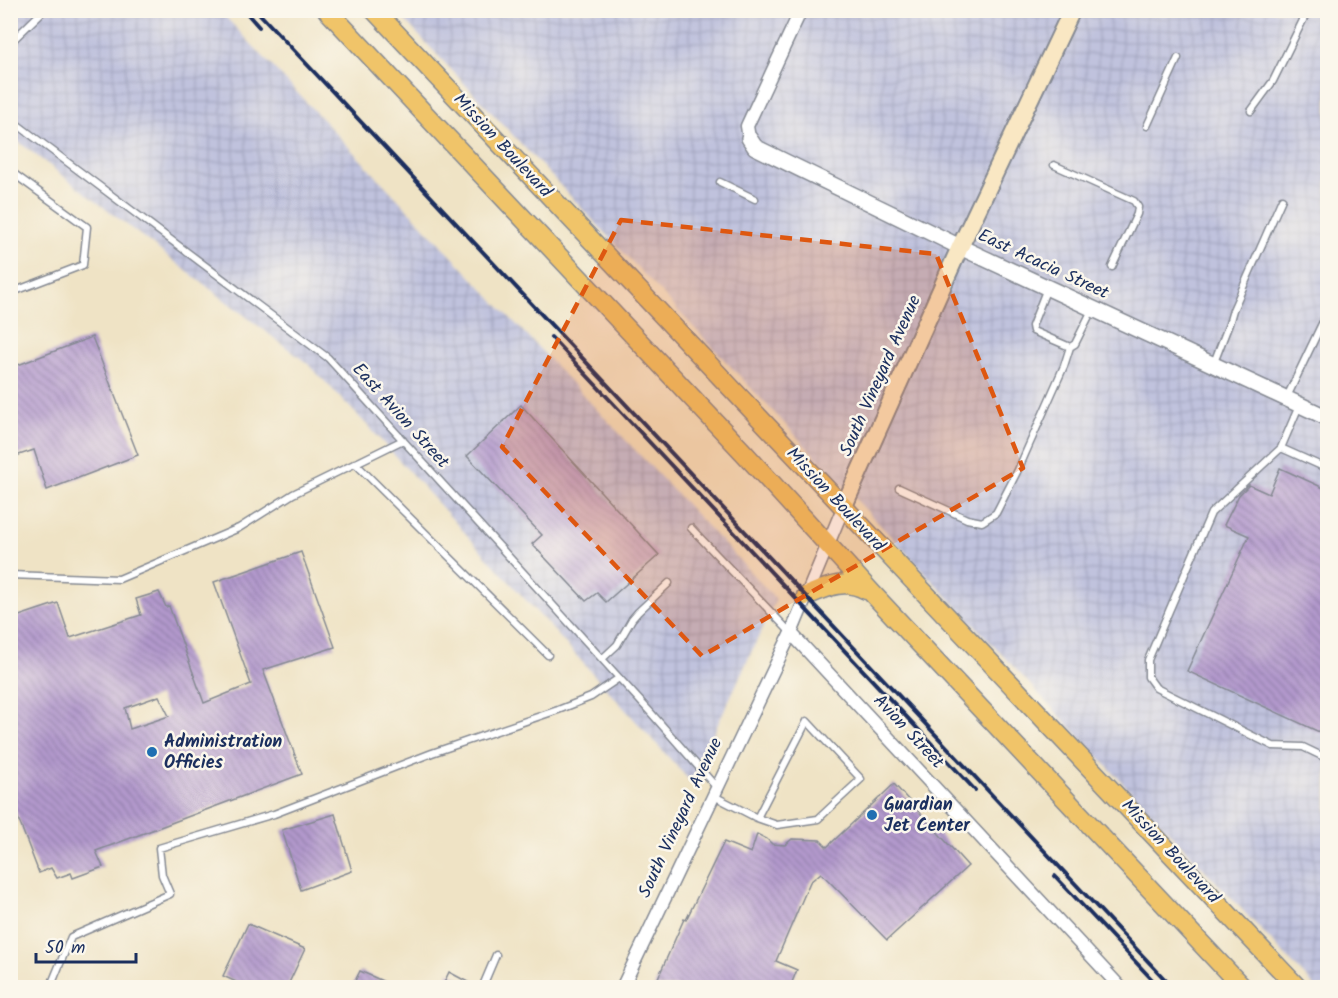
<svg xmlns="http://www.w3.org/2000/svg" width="1338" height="998" font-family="Kalam,sans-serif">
  <defs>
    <pattern id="industrial-grid" width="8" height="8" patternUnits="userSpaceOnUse" patternTransform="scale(1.5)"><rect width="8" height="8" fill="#c0c2dd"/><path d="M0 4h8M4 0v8" fill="none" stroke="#a4a7c0"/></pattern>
    <pattern id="building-back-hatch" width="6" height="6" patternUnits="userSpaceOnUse" patternTransform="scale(1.5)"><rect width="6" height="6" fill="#b299cc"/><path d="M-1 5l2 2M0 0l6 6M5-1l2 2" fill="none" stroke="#907da9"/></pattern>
  </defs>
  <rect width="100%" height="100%" fill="#fbf7ec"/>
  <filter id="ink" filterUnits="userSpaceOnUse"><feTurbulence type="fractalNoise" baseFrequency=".0167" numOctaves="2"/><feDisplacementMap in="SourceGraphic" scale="12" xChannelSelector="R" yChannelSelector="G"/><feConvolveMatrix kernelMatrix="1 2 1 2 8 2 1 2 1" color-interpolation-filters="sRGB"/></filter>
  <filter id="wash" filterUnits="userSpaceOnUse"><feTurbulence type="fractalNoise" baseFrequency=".008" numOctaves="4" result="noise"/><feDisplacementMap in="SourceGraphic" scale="24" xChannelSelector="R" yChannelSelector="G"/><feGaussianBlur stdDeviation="1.35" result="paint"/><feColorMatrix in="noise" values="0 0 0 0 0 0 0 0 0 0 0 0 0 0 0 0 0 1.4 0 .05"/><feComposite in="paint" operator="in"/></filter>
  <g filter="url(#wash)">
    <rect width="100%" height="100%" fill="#efe3c5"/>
    <!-- industrial -->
    <path fill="url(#industrial-grid)" d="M10 11H220L776 599 691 782 368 426 308 364 11 136Z
      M396 11H1327V987H1315Z"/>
    <g id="blocks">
      <!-- building -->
      <path fill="url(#building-back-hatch)" fill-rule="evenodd" d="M92 337 138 455 47 490 34 450 10 458V368Z
        M521 405 659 555 606 602 597 593 586 601 532 544 542 535 467 456Z
        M1280 468 1328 490V736L1187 671 1249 536 1224 525 1239 495 1249 485 1269 494Z
        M301 552 335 647 263 670 302 774 96 851 103 867 73 878 71 873 57 878 51 868 39 873 10 797V619L58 603 70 638 141 615 136 599 159 592 166 607 169 606 204 703 251 684 214 582ZM159 696 169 716 130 729 125 708Z
        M894 784 968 866 887 940 821 873 810 882 776 961 797 970 790 987H654L684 919 686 920 724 842 751 853 757 834 767 839 772 844 785 845 792 839 820 840 827 847Z
        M335 814 352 871 301 890 282 830Z
        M248 924 305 949 287 987H247L223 976Z
        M360 971 396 987H352Z
        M449 972 477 987H442Z"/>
    </g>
  </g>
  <g filter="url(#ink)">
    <use href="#blocks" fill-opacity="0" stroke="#858992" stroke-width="1.5"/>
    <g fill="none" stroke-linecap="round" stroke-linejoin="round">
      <!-- service casing -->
      <g stroke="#858992" stroke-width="9">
        <path id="service" d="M912 10 916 12
          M10 43 44 10
          M1251 111 1273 81 1308 10
          M10 119 328 358 652 714 717 788
          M1147 126 1178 58
          M1054 165 1134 201 1138 207 1137 214 1112 267
          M10 171 87 227 83 265 10 293
          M720 182 755 199
          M1047 288 1032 326 1033 331 1070 347 1075 344 1092 310
          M1213 365 1229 324 1233 310 1282 199
          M1286 399 1328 311
          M1299 406 1281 448 1211 513 1148 660V677L1156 688 1273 746 1303 747 1328 759
          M1281 448 1328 469
          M355 463 548 655
          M899 488 967 519 982 522 996 513 1018 470 1064 366 1070 347
          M691 528 790 632
          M10 575 119 579 239 528 293 494 403 440
          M602 659 617 645 632 619 638 612 669 583
          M714 796 755 817 757 818 777 825 818 819 861 779 807 721 757 818
          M50 988 71 937 170 894 162 875 159 848 274 814 432 753 558 710 591 697 619 678
          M482 988 496 955"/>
      </g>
      <!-- minor casing -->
      <g stroke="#858992" stroke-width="15">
        <path id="minor" d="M749 138 747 126 801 10
          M791 633 1121 988
          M622 988 791 633 843 508"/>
      </g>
      <!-- tertiary casing -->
      <g stroke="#858992" stroke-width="18">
        <path id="tertiary" d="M749 138 755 147 960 247 1328 418"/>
      </g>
      <!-- secondary casing -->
      <g stroke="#858992" stroke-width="20">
        <path id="secondary" d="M843 508 960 247 1072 10"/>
      </g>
      <!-- primary casing -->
      <g stroke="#858992" stroke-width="21">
        <path id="primary" d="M327 10 745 454 872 593 1243 988
          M374 10 1298 988
          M806 596C827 587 845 578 866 590"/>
      </g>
      <!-- service -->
      <use href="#service" stroke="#fff" stroke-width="6"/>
      <!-- minor -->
      <use href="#minor" stroke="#fff" stroke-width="12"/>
      <!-- tertiary -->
      <use href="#tertiary" stroke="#fff" stroke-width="15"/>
      <!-- secondary -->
      <use href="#secondary" stroke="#f9e7c3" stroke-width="16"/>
      <!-- primary -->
      <use href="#primary" stroke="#f0c469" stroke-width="18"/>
      <!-- rail -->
      <path stroke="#1b2f5e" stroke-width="4" d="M244 10 259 27
        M256 10 1173 988
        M551 337 975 790
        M1055 876 1160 988"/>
    </g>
  </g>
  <!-- marked area -->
  <path fill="#de5710" fill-opacity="0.2" stroke="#de5710" stroke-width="4.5" stroke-dasharray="12 8" stroke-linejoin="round" d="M621 220 936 254 1023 468 702 656 502 447Z"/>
  <!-- markers -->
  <g fill="#1f6fb2" stroke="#fbf7ec" stroke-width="2">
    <circle cx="152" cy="752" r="6"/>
    <circle cx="872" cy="815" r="6"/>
  </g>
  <g text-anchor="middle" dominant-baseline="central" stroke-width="5" stroke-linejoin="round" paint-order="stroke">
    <!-- street labels -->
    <g font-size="18" fill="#1b2f5e" stroke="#fbf7ec">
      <text transform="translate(502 146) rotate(47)">Mission Boulevard</text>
      <text transform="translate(1043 265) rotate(25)">East Acacia Street</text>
      <text transform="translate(881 376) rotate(-66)">South Vineyard Avenue</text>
      <text transform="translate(400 416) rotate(48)">East Avion Street</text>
      <text transform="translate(835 500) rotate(47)">Mission Boulevard</text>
      <text transform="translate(908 732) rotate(47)">Avion Street</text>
      <text transform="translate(681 818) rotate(-65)">South Vineyard Avenue</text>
      <text transform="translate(1170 852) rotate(47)">Mission Boulevard</text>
    </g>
    <!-- poi labels -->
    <g font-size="18" font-weight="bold" fill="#1b2f5e" stroke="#fbf7ec" text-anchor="start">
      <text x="164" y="742">Administration<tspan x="164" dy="21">Officies</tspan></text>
      <text x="884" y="805">Guardian<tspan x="884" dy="21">Jet Center</tspan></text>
    </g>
  </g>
  <!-- margin -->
  <rect width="1338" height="998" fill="none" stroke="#fbf7ec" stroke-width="36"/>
  <!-- scale -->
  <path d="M36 953v9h100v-9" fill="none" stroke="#1b2f5e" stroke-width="3"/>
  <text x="45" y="953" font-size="18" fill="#1b2f5e" stroke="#fbf7ec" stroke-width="4.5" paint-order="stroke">50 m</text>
</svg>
